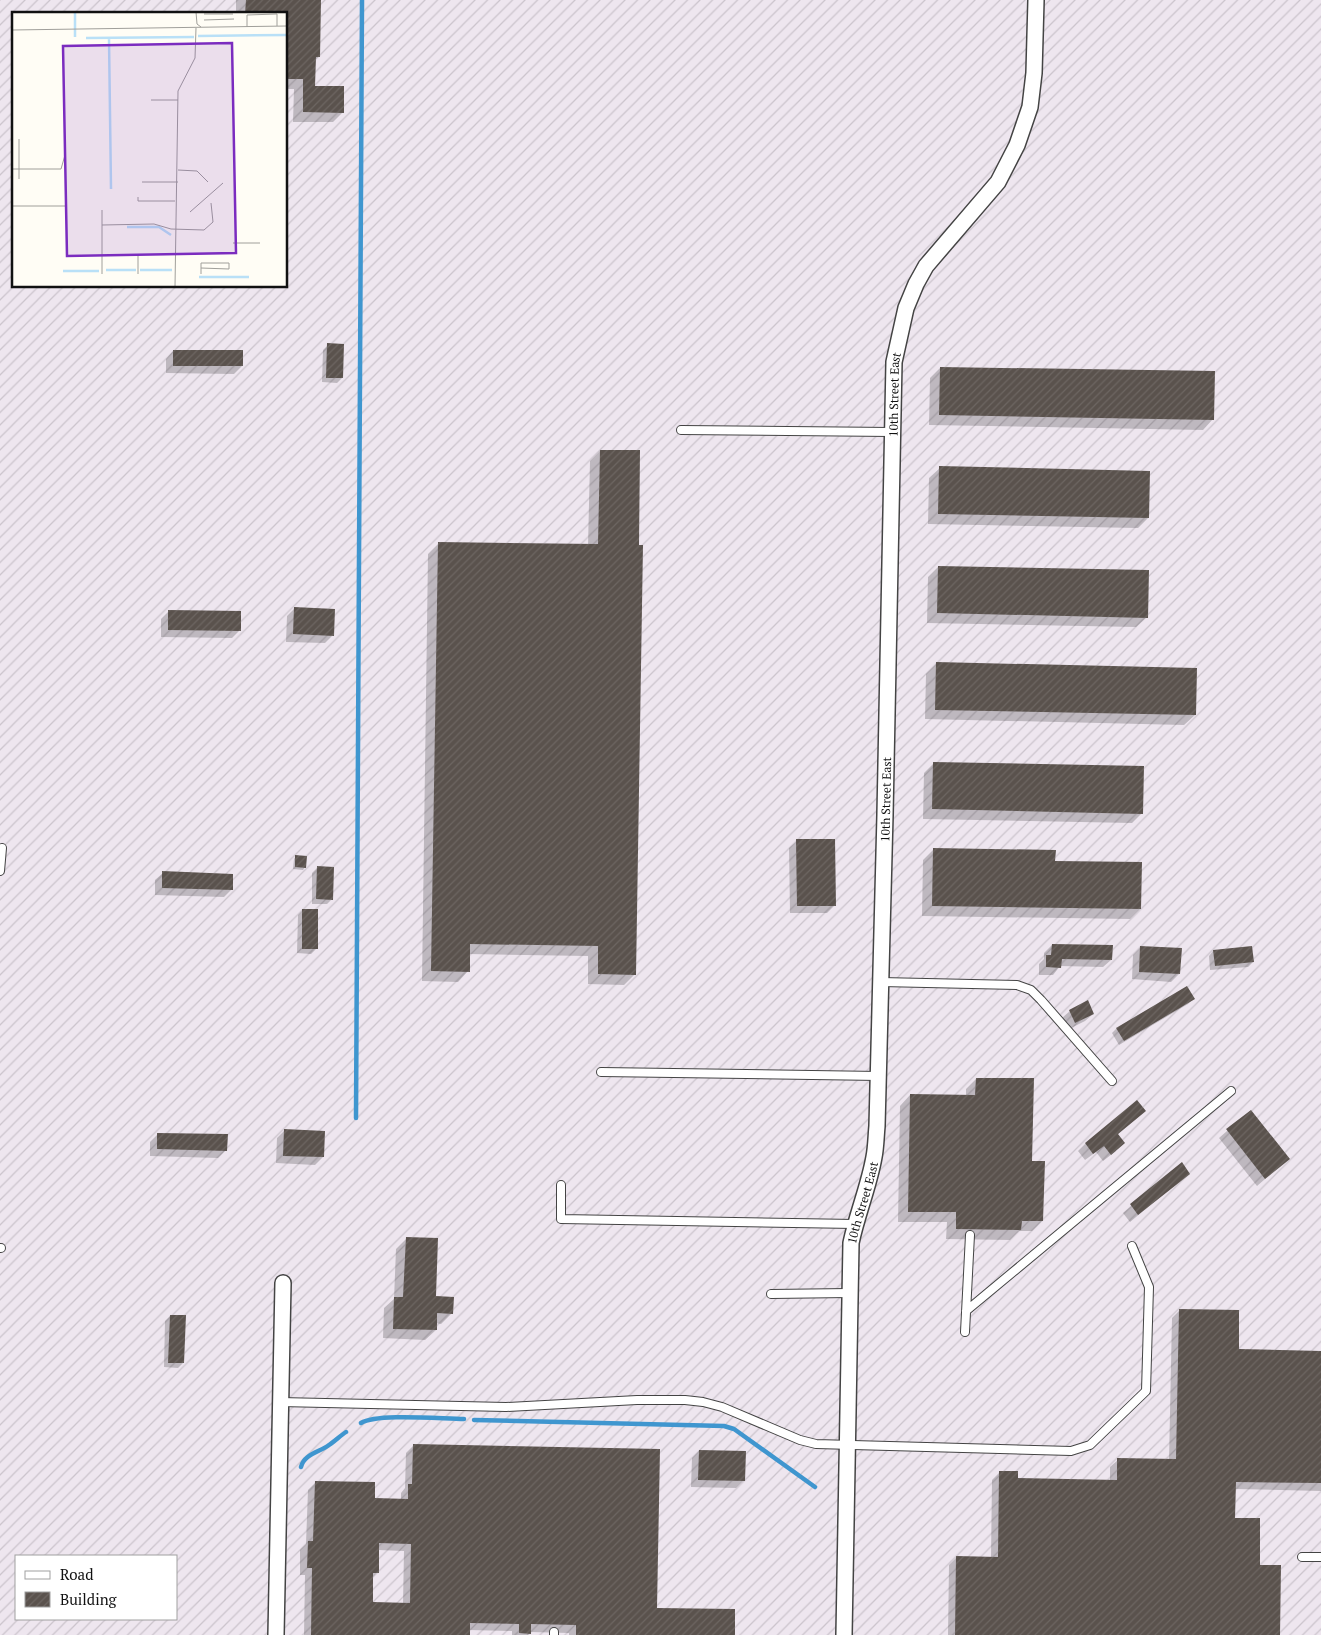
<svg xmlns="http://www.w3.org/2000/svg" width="1321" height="1635" font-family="'PT Serif',serif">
  <defs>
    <pattern id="industrial-furrows" width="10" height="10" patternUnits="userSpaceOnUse" patternTransform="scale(1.25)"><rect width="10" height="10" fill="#eee6ef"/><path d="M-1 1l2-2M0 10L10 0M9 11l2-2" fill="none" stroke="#cbc4cc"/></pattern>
    <pattern id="building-hatch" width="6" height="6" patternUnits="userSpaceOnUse" patternTransform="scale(1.25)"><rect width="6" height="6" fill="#5a524d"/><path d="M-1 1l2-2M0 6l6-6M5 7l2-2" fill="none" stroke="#6d6662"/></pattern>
  </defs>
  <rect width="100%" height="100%" fill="#fffdf5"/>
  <!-- industrial -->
  <path fill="url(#industrial-furrows)" fill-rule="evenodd" d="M0 0H1321V1635H0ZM14 14H286V286H14ZM16 1556H176V1619H16Z"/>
  <!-- shadow -->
  <path fill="#0003" fill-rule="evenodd" d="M236 0H320L318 57 314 61V87L343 112 333 122H293L294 89H286V14H236Z
    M328 345 342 378 337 383 322 382 323 350Z
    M173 351 242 366 234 374 166 373V359Z
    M940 368 1213 419 1203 430 929 425 930 378Z
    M600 451 635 974 624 985 588 984V956L469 954 468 971 458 982 422 981 428 554 439 543 588 546 590 461Z
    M940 468 1148 518 1138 528 928 524 929 478Z
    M938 567 1147 617 1136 627 927 623 928 577Z
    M294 609 333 635 325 643 286 642 287 616Z
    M169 611 240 630 232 638 161 637V619Z
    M936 664 1195 715 1184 725 925 719 926 674Z
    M934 763 1142 813 1132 823 923 819 924 773Z
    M797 841 835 905 827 913H790L789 848Z
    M934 849 1140 909 1130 919 922 916 923 860Z
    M296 856 305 867 303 870 293 869 294 859Z
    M317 868 332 899 327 904H312V873Z
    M163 873 232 889 224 897 155 895V880Z
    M303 910 316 949 311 954 297 953 298 915Z
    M1052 945 1111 960 1103 967 1060 966 1053 975H1039V964L1044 959V953Z
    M1141 947 1179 974 1171 982 1132 979 1133 955Z
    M1213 951 1253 962 1248 967 1210 970 1209 956Z
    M1193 999 1188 1004 1119 1045 1112 1033 1116 1029Z
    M1070 1011 1093 1014 1085 1021 1067 1030 1062 1018Z
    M976 1079 1031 1162 1042 1221 1032 1231H1019L1010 1240 946 1239 947 1222H898L900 1106 910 1095 966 1096V1089Z
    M1145 1111 1117 1135 1116 1151 1103 1161 1096 1152 1085 1160 1078 1151 1085 1144Z
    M1250 1111 1288 1159 1257 1186 1219 1138Z
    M284 1131 323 1157 315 1165 276 1163 277 1138Z
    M158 1134 226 1150 218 1158 150 1156V1142Z
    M1181 1164 1189 1173 1130 1222 1123 1213Z
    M407 1238 435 1298 452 1313 441 1324 436 1323V1330L425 1340 383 1338 384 1308 394 1299 396 1249Z
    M1180 1310 1237 1350 1321 1352V1491L1235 1489 1234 1519 1258 1566 1278 1635H948L949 1565 957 1557 991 1558 992 1480 1000 1472 1017 1479 1110 1481V1467L1118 1460H1169L1172 1318Z
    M170 1316 183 1363 178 1368 164 1367 165 1321Z
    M414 1445 656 1609 734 1635H569V1633L530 1632 528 1635H512V1631L469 1630V1635H304L305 1575H300V1550L306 1544 308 1490 315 1483 374 1499 401 1500V1493L405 1488 406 1453ZM378 1550 404 1551 403 1604H372V1578L377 1572Z
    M699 1451 744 1480 736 1488 691 1487 692 1458Z"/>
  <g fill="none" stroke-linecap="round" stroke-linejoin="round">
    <!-- stream -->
    <path stroke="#3f96cf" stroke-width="4.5" d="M356 1118 362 0
      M474 1420 724 1426 734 1429 815 1487
      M361 1423C377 1413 442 1419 464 1419
      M301 1467C304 1454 320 1452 329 1445 335 1441 340 1436 346 1432"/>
  </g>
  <!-- building -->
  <path fill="url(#building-hatch)" fill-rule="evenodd" d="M246 0H321L320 57H316L315 86H344V113L303 112V79H286V14H245Z
    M327 343 344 344 343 378H326Z
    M173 350H243V366H173Z
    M940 367 1215 371 1214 420 939 415Z
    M600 450H640L639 545H643L636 975 598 974V946L470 944V972L431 971 438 542 598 544Z
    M939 466 1150 471 1149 518 938 514Z
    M938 566 1149 570 1148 618 937 613Z
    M294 607 335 609 334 636 293 634Z
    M168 610 241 611V631L168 630Z
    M936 662 1197 668 1196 715 935 710Z
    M933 762 1144 766 1143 814 932 809Z
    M796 839H835L836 906H797Z
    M933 848 1056 850 1055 861 1142 862 1141 909 932 906Z
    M295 855 307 856 306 868 295 867Z
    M317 866 334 867 333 900 316 899Z
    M162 871 233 874V890L162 888Z
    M302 909H318V949H302Z
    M1052 944 1113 945 1112 960 1062 959 1061 968 1046 967V955H1051Z
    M1140 946 1182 948 1180 974 1139 972Z
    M1252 946 1254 962 1215 966 1213 950Z
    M1187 986 1195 999 1124 1041 1116 1028Z
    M1088 1000 1094 1014 1075 1023 1069 1010Z
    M976 1078H1034L1032 1161H1045L1043 1221H1022L1021 1230 956 1229V1212H908L910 1094 975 1095Z
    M1137 1100 1146 1111 1118 1134 1125 1143 1111 1155 1104 1146 1093 1154 1085 1143Z
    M1251 1110 1290 1159 1265 1179 1226 1129Z
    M284 1129 325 1131 324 1157 283 1156Z
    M157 1133 228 1134 227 1151 157 1149Z
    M1182 1162 1190 1174 1138 1215 1130 1204Z
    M406 1237 438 1238 436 1296 454 1297 453 1314 437 1313V1330L393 1329 394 1297H403Z
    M1179 1309 1239 1310V1349L1321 1351V1483L1236 1482 1235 1518H1260V1565H1281L1280 1635H955L956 1556 998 1557 999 1471H1018V1478L1117 1480V1458L1176 1459Z
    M170 1315H186L184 1363H168Z
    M413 1444 660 1449 657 1608 735 1609V1635H576V1625L531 1624V1634L519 1633V1624L470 1623V1635H311L312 1568H307L308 1541H313L315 1481 375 1482V1498L408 1499V1484H412ZM379 1543 411 1544 410 1603 373 1602V1573H379Z
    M699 1450 746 1451 745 1481 698 1480Z"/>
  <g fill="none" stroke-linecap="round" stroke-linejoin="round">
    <!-- lane casing -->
    <g stroke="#444" stroke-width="10">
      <path id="lane" d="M681 430 892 432
        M0 871 2 848
        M881 982 1017 985 1031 990 1041 1000 1112 1081
        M601 1072 879 1076
        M561 1185V1219L855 1224
        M0 1248H1
        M771 1294 849 1293
        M966 1311 1231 1091
        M965 1332 970 1235
        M280 1402 506 1407 637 1400H685L703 1402 722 1407 800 1440 816 1444 1071 1451 1090 1445 1146 1391 1149 1287 1132 1246
        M1302 1557H1321
        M554 1635V1632"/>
    </g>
    <!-- street casing -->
    <g stroke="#444" stroke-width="18">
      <g id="street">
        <path d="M276 1635 283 1283"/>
        <path id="s1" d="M844 1635 851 1243C857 1214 869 1186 874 1157 876 1147 876 1136 877 1126L885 815 894 362 906 308 916 284 926 266 998 182 1017 145 1030 107 1034 73 1036 0"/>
      </g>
    </g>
    <!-- lane -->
    <use href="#lane" stroke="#fff" stroke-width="8"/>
    <!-- street -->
    <use href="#street" stroke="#fff" stroke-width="15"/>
  </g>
  <g text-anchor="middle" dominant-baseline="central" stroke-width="5" stroke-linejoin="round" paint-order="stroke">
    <!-- street labels -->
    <g font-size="12" fill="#111" stroke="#fff">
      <text stroke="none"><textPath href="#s1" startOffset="1244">10th Street East</textPath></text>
      <text stroke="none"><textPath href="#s1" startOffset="839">10th Street East</textPath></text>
      <text stroke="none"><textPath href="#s1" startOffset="434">10th Street East</textPath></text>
    </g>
  </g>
  <!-- overview -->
  <g transform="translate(12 12)">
    <rect width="275" height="275" fill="#fffdf5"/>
    <path fill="none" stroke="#b9e0f7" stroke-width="2.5" d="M63 0V25M186 24 275 23M74 26 182 25M97 26 99 177M115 215H147L159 223M94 258H124M128 258H160M51 259H87M187 265H237"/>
    <path fill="none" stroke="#a09f9a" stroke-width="1" d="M184 0 185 12 189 15M192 2H221M192 8 222 7M235 15V3L265 2V14M0 18 275 14M139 88H166M7 127V167M0 157H49L53 143M166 158 185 159 196 170M130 170H166M126 185V189H163M0 194H54M90 198V262M178 200 211 171M90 213 142 212 159 217 192 218 201 210 199 191M221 231H248M126 262V242M189 262V251H217V257L189 256M163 275 166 79 183 46 184 16"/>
    <path fill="#7b2cbf" fill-opacity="0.15" stroke="#7b2cbf" stroke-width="2.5" d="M220 31 224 241 55 244 51 34Z"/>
    <rect width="275" height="275" fill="none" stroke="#111" stroke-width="2.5"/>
  </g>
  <!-- legend -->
  <rect x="15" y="1555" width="162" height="65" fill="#ffffff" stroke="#a0a0a0"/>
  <rect x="25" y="1571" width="25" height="8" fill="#ffffff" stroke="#a0a0a0"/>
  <text x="60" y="1580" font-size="15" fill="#111111">Road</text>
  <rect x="25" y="1592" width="25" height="15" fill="url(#building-hatch)" stroke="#a0a0a0"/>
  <text x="60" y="1605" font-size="15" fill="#111111">Building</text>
</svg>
